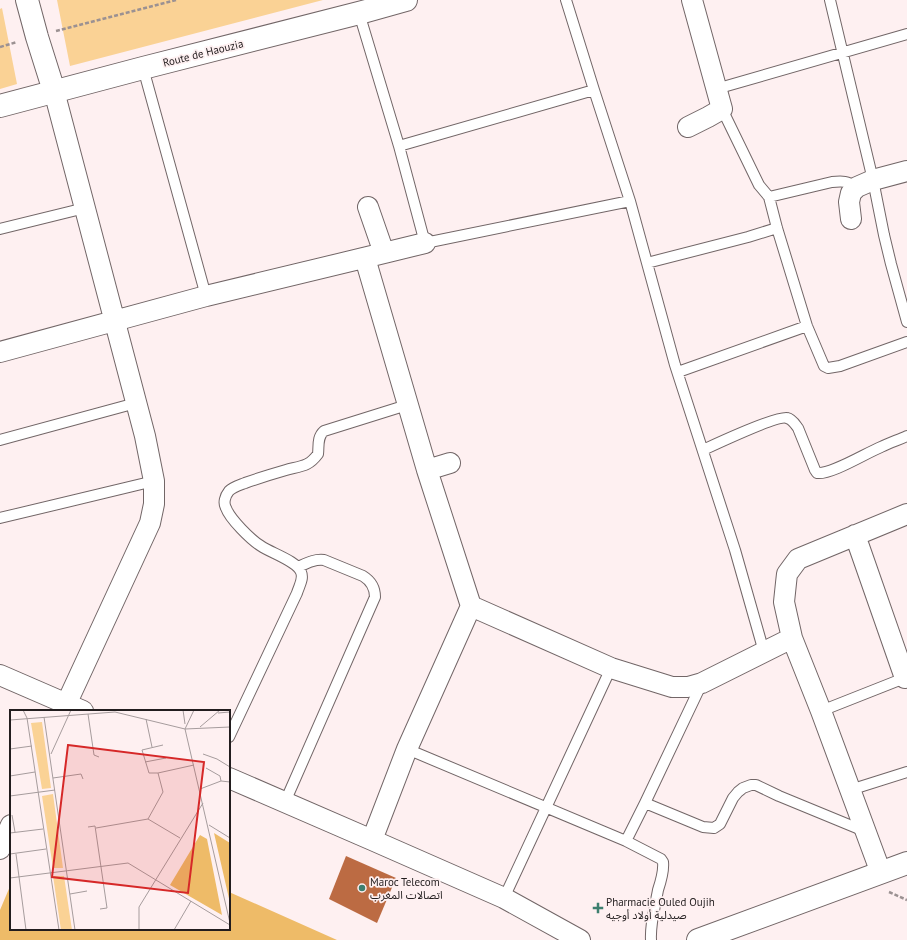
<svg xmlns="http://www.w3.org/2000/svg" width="907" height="940" font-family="'PT Sans','Noto Sans Arabic',sans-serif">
  <rect width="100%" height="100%" fill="#fef0f1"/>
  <!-- green -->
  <path fill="#fad295" d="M57 0H323L70 66Z
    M2 8 17 84 0 89V9Z"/>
  <!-- forest -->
  <path fill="#eebb68" d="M11 884V929H229V892L337 940H0V910Z"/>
  <!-- building -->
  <path fill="#bc6b43" d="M346 856 396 878 377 923 329 899Z"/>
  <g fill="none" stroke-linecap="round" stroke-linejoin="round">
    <!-- lane casing -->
    <g stroke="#726667" stroke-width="12">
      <path id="lane" d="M566 0 594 90 630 201 675 365 735 550 764 652
        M830 0 873 180 884 235 891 264 907 322
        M359 13 399 146 425 243 630 201
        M143 68 206 296
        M716 89 907 34
        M722 109 759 185 769 197 777 228 807 326 824 366 828 368 840 366 907 342
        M399 146 594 90
        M769 197 832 182C843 181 847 181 857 187
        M0 229 85 208
        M647 263 748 237 777 228
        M678 372 807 326
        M0 440 136 403
        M703 450C716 444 778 415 787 418 792 419 795 424 798 428L815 470 817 473C831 475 866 453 881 447 889 443 898 440 907 436
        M0 518 154 481
        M821 711 907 677
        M229 737 297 593C299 586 304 579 301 572 297 561 271 553 261 546 251 540 230 519 226 508 223 503 225 496 229 491 233 487 240 485 245 483 259 478 272 474 286 470 293 468 301 467 307 464 311 462 315 458 318 454 319 446 317 437 324 431L407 405
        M407 749 626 841 661 859 663 862C664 871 661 881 658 890 655 907 650 923 651 940
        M850 790 907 772
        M285 802 375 597C375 587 371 581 363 576L324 560C314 559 307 563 298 567
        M645 803 703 827 714 828 720 824 733 798 738 792 743 788 751 785H756L779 796 864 831
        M626 841 645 803 702 683
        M504 898 611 668"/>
    </g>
    <!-- street casing -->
    <g stroke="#726667" stroke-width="22">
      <path id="street" d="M54 91 145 436 154 481V504L150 523 63 711
        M688 127 708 117 722 109 692 0
        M851 219 849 202 851 193 857 187 873 180 907 171
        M384 253 425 243
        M365 258 427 470 471 606 407 749 372 840
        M0 352 206 296 384 253 368 207
        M427 470 450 463
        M855 535 905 678
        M471 606 611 668 672 687H688L702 683 792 638
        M0 675 83 711
        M229 778 372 840 504 898 580 940
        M0 849 11 825
        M881 873 821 711 792 638 784 602 786 583 787 574 798 559 907 514"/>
    </g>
    <!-- secondary casing -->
    <g stroke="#726667" stroke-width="24">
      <path id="secondary" d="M27 0 37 37 54 91
        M0 106 143 68 359 13 406 0
        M698 940 907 863"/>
    </g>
    <!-- path -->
    <path stroke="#9b9192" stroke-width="2.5" stroke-dasharray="4 2" stroke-linecap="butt" d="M56 31 176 0
      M0 47 17 42
      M889 892 907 900"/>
    <!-- lane -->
    <use href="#lane" stroke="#fff" stroke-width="10"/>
    <!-- street -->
    <use href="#street" stroke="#fff" stroke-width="20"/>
    <!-- secondary -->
    <use href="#secondary" stroke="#fff" stroke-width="22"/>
  </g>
  <!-- markers -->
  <g fill="#3d7f6f" stroke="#fef0f1" stroke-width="1.5">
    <circle cx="362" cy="888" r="4"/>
    <path d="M596 902h4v4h4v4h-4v4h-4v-4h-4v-4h4z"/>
  </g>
  <g text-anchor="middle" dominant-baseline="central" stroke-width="3.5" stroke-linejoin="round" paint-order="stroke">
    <!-- street labels -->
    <g font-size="11" fill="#221d1e" stroke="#fef0f1">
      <text transform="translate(203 53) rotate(-14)">Route de Haouzia</text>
    </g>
    <!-- poi labels -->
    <g font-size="11" fill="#221d1e" stroke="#fef0f1" text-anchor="start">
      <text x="370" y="882">Maroc Telecom<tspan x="370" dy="13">اتصالات المغرب</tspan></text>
      <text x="606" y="902">Pharmacie Ouled Oujih<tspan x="606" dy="13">صيدلية أولاد أوجيه</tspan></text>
    </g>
  </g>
  <!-- overview -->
  <g transform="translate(10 710)">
    <rect width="220" height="220" fill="#fef0f1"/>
    <path d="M32 12 41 78 32 79 21 13ZM43 84 53 158H43L32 86ZM43 166H54L62 220H51Z" fill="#fad295"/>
    <path d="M204 123 220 133V193ZM190 125 197 129 212 205 160 175Z" fill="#eebb68"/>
    <path fill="none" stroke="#a69c9d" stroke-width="1" d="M13 0 17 8 49 220M173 0 175 14M184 0 175 19 220 213M208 3 220 2M78 4 84 45 89 47M34 7 65 220M136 9 142 37M0 10 105 2 175 19 220 17M190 17 210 0M153 35 132 40 139 63H148L184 55M0 39 22 36M41 44 61 0M193 44 207 49 220 57M135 52 156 48M196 58 210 66 211 71M0 66 25 62M43 68 71 64 73 69M190 79 211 71 220 72M0 86 45 80M2 105 5 122M138 109 153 82 148 63M199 115 220 128M78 117 85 116 97 198 90 199M86 118 138 109 170 128M0 123 33 119M0 144 36 139M6 144 16 220M0 168 118 153 220 215M60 184 77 181M129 220V197L193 93M164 220 181 191"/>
    <path fill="#d62828" fill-opacity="0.15" stroke="#d62828" stroke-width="2" d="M58 35 194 52 178 183 42 167Z"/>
    <rect width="220" height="220" fill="none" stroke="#221d1e" stroke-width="2"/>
  </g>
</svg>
